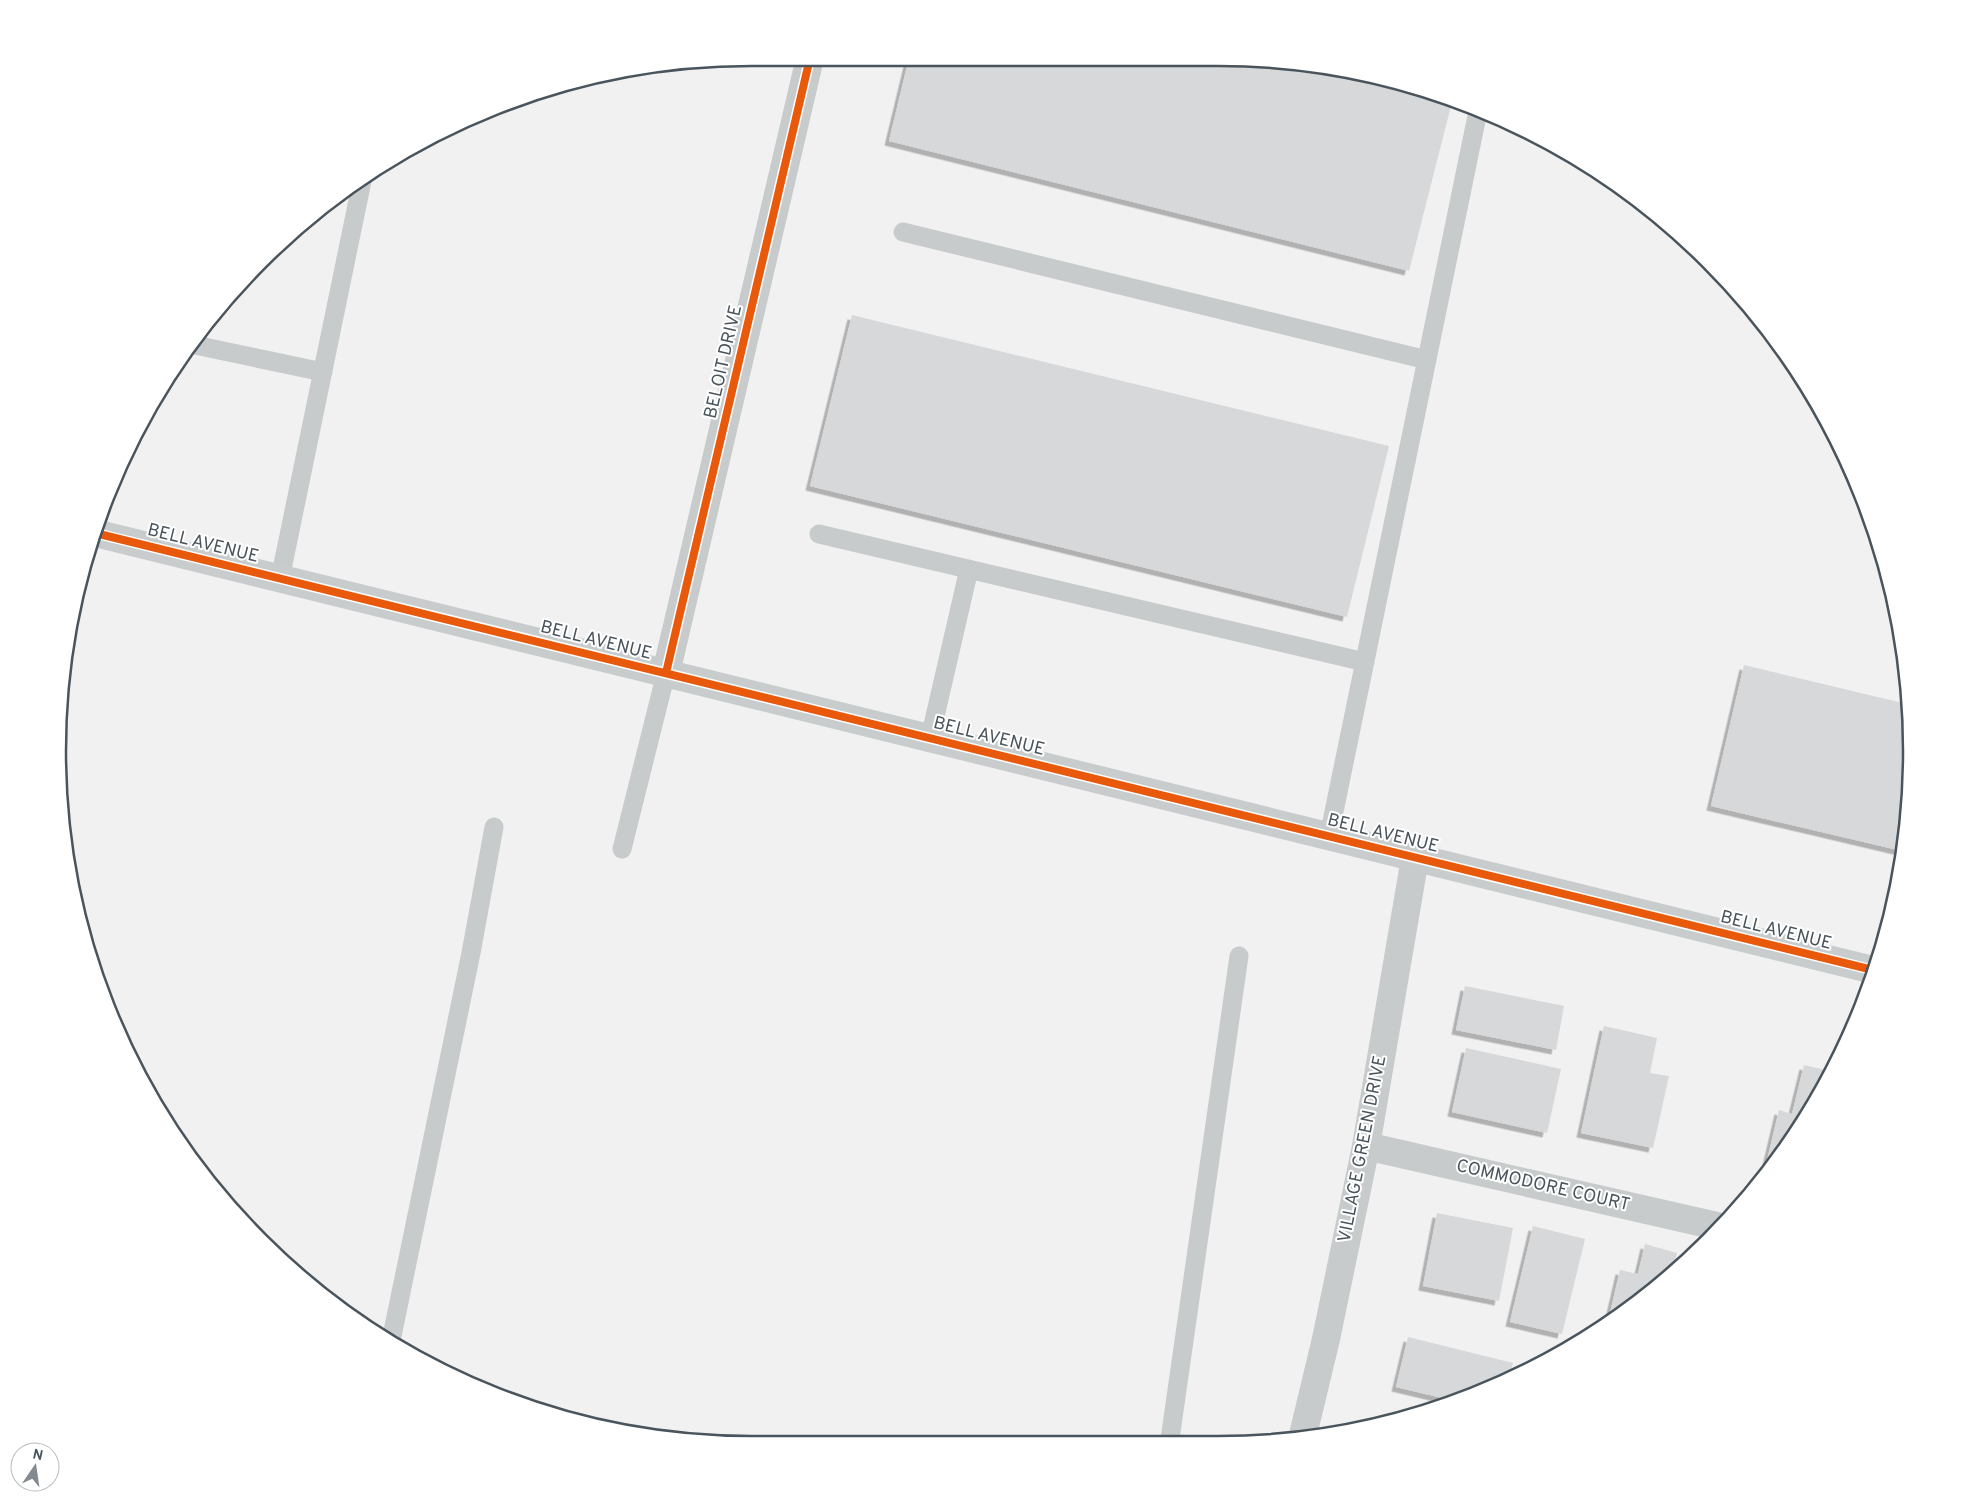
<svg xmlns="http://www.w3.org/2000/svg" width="1969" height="1502" font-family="Overpass,sans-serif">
  <defs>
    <filter id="shadow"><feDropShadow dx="-4.5" dy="4.5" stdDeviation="0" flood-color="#0004"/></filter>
  </defs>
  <rect width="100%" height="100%" fill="#f1f1f1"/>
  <!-- building -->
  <path fill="#d7d8d9" filter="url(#shadow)" d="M909 58 1263 59 1398 81 1452 102 1409 271 889 141Z
    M852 315 1389 446 1347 617 810 486Z
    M1744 665 1907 704 1911 751 1902 851 1711 806Z
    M1465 986 1564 1006 1556 1050 1456 1030Z
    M1604 1026 1657 1038 1650 1073 1669 1076 1653 1148 1581 1133Z
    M1466 1048 1561 1069 1547 1133 1452 1112Z
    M1804 1065 1830 1071 1795 1136 1771 1166 1766 1165 1779 1110 1792 1114Z
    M1437 1213 1513 1228 1499 1301 1423 1286Z
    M1533 1226 1585 1239 1562 1334 1510 1322Z
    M1645 1244 1677 1253 1673 1270 1610 1322H1608L1620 1270 1638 1274Z
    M1408 1337 1513 1363 1509 1378 1489 1389 1485 1388 1483 1392 1451 1400 1396 1387Z"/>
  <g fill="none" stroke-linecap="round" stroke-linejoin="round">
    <!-- lane -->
    <path stroke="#c8cbcc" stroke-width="19" d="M903 232 1427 360
      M195 345 323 372
      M819 534 1365 662
      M280 579 362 181
      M930 738 969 569
      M1329 836 1478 111
      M622 849 666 673
      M391 1341 471 953 494 827
      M1170 1439 1239 956"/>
    <!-- street -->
    <path stroke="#c8cbcc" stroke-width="28" d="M666 673 810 58
      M1366 1146 1721 1227
      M1302 1439 1326 1339 1366 1146 1415 858"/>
    <!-- secondary -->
    <path stroke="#c9cccd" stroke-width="28" d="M99 534 1873 970"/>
    <!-- cycleway casing -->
    <g stroke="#fff" stroke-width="11">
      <path id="cycleway" d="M99 534 1873 970
        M666 673 810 58"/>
    </g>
    <!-- cycleway -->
    <use href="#cycleway" stroke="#e8590c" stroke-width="8"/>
  </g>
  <g text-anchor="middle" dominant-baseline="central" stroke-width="4" stroke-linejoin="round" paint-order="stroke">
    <!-- street labels -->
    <g font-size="18" fill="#49545c" stroke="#fff">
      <text transform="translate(724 362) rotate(-77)">BELOIT DRIVE</text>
      <text transform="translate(203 544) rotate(14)">BELL AVENUE</text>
      <text transform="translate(596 641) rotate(14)">BELL AVENUE</text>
      <text transform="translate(989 737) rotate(14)">BELL AVENUE</text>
      <text transform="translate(1383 834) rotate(14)">BELL AVENUE</text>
      <text transform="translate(1776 931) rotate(14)">BELL AVENUE</text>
      <text transform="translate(1363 1149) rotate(-79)">VILLAGE GREEN DRIVE</text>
      <text transform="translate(1543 1186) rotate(13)">COMMODORE COURT</text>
    </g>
  </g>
  <!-- crop -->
  <path d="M0 0H1969V1502H0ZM751 66H1218A685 685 0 0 1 1903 751V751A685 685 0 0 1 1218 1436H751A685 685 0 0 1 66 751V751A685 685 0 0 1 751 66Z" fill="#fff" fill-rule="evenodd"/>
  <path fill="none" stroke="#49545c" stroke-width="2.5" d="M751 66H1218A685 685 0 0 1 1903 751V751A685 685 0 0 1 1218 1436H751A685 685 0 0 1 66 751V751A685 685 0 0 1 751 66Z"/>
  <!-- north arrow -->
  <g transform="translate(35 1467) rotate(13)"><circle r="24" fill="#ffffff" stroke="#b6bbbe"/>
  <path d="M0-4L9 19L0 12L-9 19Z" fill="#848b90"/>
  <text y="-8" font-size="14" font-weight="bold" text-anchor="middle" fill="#49545c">N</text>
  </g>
</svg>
